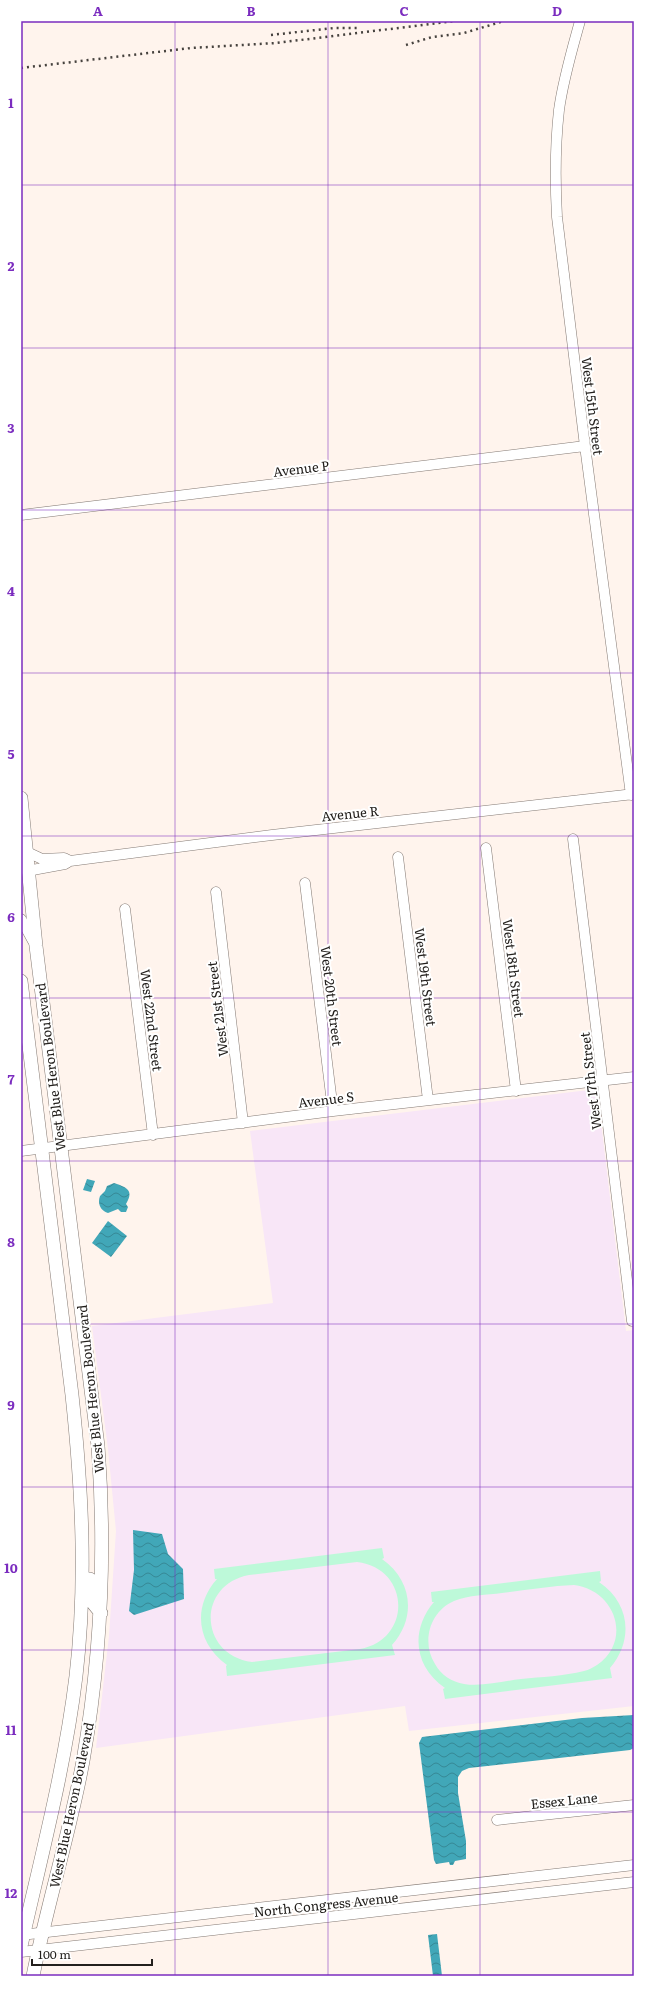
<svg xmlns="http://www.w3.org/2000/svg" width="655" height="1997" font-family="Literata,serif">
  <defs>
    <pattern id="water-waves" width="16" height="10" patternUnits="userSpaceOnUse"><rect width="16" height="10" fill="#41a7b8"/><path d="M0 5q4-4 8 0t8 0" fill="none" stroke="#368895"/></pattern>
  </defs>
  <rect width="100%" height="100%" fill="#fff4ed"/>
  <!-- education -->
  <path fill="#f8e6f7" d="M597 1089 626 1331 634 1330V1706L409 1731 405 1706 96 1748 109 1636 116 1531 108 1449 92 1326 273 1303 250 1131Z"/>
  <!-- pitch -->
  <path fill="#bdf9d9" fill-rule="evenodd" d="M382 1548 384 1558 382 1559C412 1580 417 1617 392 1645L395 1655 227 1676 226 1666 227 1665C197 1644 192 1607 217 1579H215L214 1569ZM357 1562C410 1568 413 1639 360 1649L252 1662C199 1655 196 1585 249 1575Z
    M600 1571 601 1581 599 1582C630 1603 634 1640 610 1668L612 1678 445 1699 443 1689 445 1688C414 1667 410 1630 434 1602H432L431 1592ZM574 1585C615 1590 633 1640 597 1665 593 1667 589 1670 584 1671 564 1676 541 1677 521 1679 503 1681 482 1687 464 1684 452 1682 441 1675 435 1664 421 1642 430 1611 454 1601 469 1595 487 1595 502 1593 526 1590 550 1586 574 1585Z"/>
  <!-- water -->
  <path fill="url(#water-waves)" d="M87 1179 95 1181 91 1192 83 1190Z
    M114 1183C125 1187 135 1189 126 1204L128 1207 126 1212H121L118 1209 108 1213C101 1211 97 1204 100 1196L105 1191 107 1186Z
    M108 1221 127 1236 111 1257 92 1243Z
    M133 1530 162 1534 168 1554 183 1569 184 1599 134 1615 129 1611 134 1570Z
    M634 1715V1748L630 1750 469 1768 462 1771 458 1777V1793L466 1841V1859L455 1861 453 1865H450L449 1862 436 1864 434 1860 419 1743 422 1737 582 1718Z
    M437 1934 442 1976H433L428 1935Z"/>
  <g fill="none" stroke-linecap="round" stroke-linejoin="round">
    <!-- minor casing -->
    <g stroke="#847a74" stroke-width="11">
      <path id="minor" d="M580 21C572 50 563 80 559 110 555 146 555 181 557 217L585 446 631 795
        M21 515 585 446
        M573 839 631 1313 632 1321H634
        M486 848 516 1091
        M25 851 42 859 64 858 70 861
        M398 857 428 1100
        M27 871 65 864 70 861 272 835 634 794
        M305 883 333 1111
        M216 892 243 1123
        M125 909 153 1135
        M21 919 33 941
        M21 1151 333 1111 634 1077
        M497 1820 634 1805
        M21 1935 634 1865
        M21 1952 634 1882"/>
    </g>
    <!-- major casing -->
    <g stroke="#847a74" stroke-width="14">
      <path id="major" d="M21 798 36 946 98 1446C106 1552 101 1657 83 1761 70 1833 47 1904 33 1976
        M21 981 72 1395C82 1489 87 1582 76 1676 65 1767 41 1857 21 1946
        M90 1579 92 1602 101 1613"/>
    </g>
    <!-- minor -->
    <use href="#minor" stroke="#fff" stroke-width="10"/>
    <!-- major -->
    <use href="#major" stroke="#fff" stroke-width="13"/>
    <!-- rail -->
    <path stroke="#46423e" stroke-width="2.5" stroke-dasharray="2 4" stroke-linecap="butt" d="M271 35 334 28H360
      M406 45 432 37 464 33 504 21
      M21 68 191 48 276 43 455 21"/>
  </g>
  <!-- grid -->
  <path fill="none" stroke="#7b2cbf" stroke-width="1" stroke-opacity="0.55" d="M175 21V1976M328 21V1976M480 21V1976M21 185H634M21 348H634M21 510H634M21 673H634M21 836H634M21 998H634M21 1161H634M21 1324H634M21 1487H634M21 1650H634M21 1812H634"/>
  <g text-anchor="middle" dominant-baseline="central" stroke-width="4" stroke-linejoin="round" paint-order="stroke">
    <!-- street labels -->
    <g font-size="13" fill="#23201d" stroke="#fff">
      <text transform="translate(593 406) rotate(83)">West 15th Street</text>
      <text transform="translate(301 468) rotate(-7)">Avenue P</text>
      <text transform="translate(350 813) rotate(-6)">Avenue R</text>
      <text transform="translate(514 968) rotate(83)">West 18th Street</text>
      <text transform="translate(426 977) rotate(83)">West 19th Street</text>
      <text transform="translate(332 996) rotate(83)">West 20th Street</text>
      <text transform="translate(217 1009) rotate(-97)">West 21st Street</text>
      <text transform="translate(152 1020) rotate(83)">West 22nd Street</text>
      <text transform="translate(50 1067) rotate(-97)">West Blue Heron Boulevard</text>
      <text transform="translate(590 1081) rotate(-97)">West 17th Street</text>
      <text transform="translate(326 1099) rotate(-7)">Avenue S</text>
      <text transform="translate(90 1389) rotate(-96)">West Blue Heron Boulevard</text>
      <text transform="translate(564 1800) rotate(-6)">Essex Lane</text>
      <text transform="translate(71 1805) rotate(-78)">West Blue Heron Boulevard</text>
      <text transform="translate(326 1904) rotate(-6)">North Congress Avenue</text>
    </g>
  </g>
  <!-- border -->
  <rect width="655" height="1997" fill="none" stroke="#ffffff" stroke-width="44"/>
  <!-- scale -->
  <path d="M32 1959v6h120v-6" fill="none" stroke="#23201d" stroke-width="2"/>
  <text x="38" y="1959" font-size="12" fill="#23201d" stroke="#ffffff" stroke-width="3" paint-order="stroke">100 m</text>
  <rect x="22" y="22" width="611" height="1953" fill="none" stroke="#7b2cbf" stroke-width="1.5"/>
  <g font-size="13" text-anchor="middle" font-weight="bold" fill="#7b2cbf">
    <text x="98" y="16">A</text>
    <text x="251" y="16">B</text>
    <text x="404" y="16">C</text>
    <text x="557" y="16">D</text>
    <text x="11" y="108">1</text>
    <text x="11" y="271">2</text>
    <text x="11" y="433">3</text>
    <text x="11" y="596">4</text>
    <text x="11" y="759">5</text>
    <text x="11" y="922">6</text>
    <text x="11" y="1084">7</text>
    <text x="11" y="1247">8</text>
    <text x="11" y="1410">9</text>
    <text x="11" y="1573">10</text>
    <text x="11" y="1735">11</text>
    <text x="11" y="1898">12</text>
  </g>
</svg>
